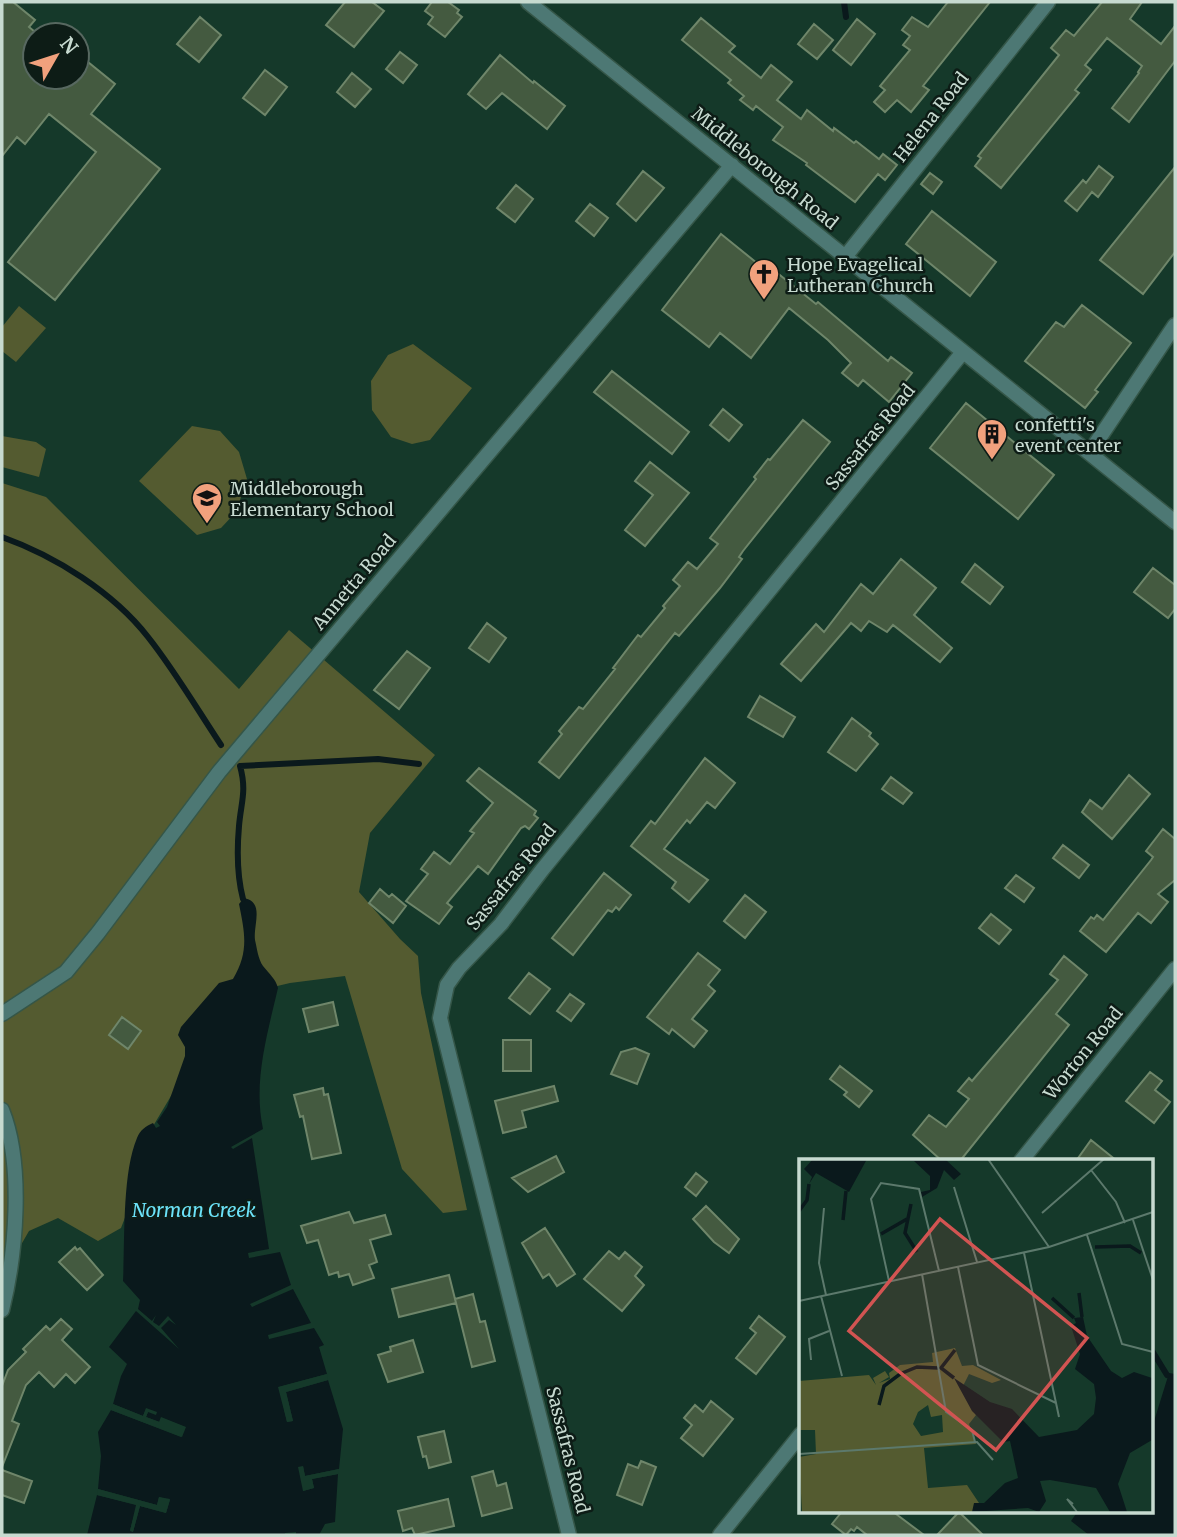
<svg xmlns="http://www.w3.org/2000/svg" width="1177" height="1537" font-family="Merriweather,serif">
  <rect width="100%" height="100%" fill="#15392a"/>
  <!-- green -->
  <path fill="#545b30" d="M19 306 46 328 16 362 2 351V327Z
    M413 344 472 388 430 440 412 444 391 437 372 410 371 381 388 355Z
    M192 426 220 431 239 452 247 479 236 512 221 528 197 535 139 481Z
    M2 436 36 442 46 449 39 477 2 467Z
    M2 483 46 497 239 689 289 630 435 755 370 833 359 892 400 939 418 956 421 993 467 1210 443 1213 402 1169 345 976 290 983 230 997 143 1143 136 1189 121 1228 98 1241 58 1218 29 1231 2 1278Z"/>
  <!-- water -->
  <path fill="#0a191c" d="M244 898C265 902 253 925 255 940 257 948 258 959 263 966 270 975 275 978 278 988 267 1035 253 1082 263 1129L231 1147 233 1149 252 1138 269 1249 248 1253 249 1258 280 1252 291 1285 250 1304 252 1307 293 1289 311 1323 268 1335 269 1339 314 1328 324 1345 319 1347 327 1374 279 1387 287 1422 293 1421 286 1392 328 1380 343 1429 339 1469 305 1476 303 1466V1491L314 1488 312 1479 338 1474 335 1522 325 1524 319 1535H296V1532L285 1533V1535H87L97 1495 137 1505 130 1530 133 1532 140 1506 166 1513 170 1500 159 1497 157 1505 98 1489 101 1456 98 1432 111 1410 181 1437 185 1427 162 1418 160 1422 146 1417 148 1412 146 1409 143 1416 113 1404 121 1376 127 1364 109 1347 136 1311 179 1349 161 1328 169 1320 176 1325 168 1316 159 1326 153 1322 156 1315 152 1321 138 1309 140 1300 123 1281C125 1241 122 1173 137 1138 140 1130 146 1126 153 1123L156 1128 160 1126 157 1122 167 1107 185 1056V1047L178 1035 181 1027 219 983 233 979C249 952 245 934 239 904Z
    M1169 1373 1175 1374V1535H1089L1071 1521 1078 1511H1151V1431Z"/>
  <!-- pier -->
  <path fill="#15392a" d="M327 1374 328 1380 286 1392 293 1421 287 1422 278 1387Z
    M113 1404 143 1416 146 1408 157 1412 156 1415 148 1412 146 1417 159 1422 161 1417 186 1427 182 1437 111 1410Z
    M303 1466 305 1476 339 1469 338 1474 312 1479 314 1488 303 1491 298 1467Z
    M98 1489 157 1505 159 1497 170 1499 166 1513 140 1506 133 1532 130 1531 136 1505 97 1495Z"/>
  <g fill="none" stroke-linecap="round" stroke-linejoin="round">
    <!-- stream -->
    <path stroke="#0a191c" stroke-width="6" d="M844 2 846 17
      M2 537C55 556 113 592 148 637 175 671 197 709 221 745
      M243 899C237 876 237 849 239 826 241 802 247 791 240 766L378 759 419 764
      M1151 1349 1167 1375"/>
  </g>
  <!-- building -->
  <path fill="#445a40" stroke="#6f866a" stroke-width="2" d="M2 2H13L35 20 29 27 35 32V77H77V67L83 58 115 84 91 114 160 169 55 300 8 262 96 152 49 114 25 144 17 137 2 156Z
    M345 2H372L384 11 354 47 326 25Z
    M432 2H448L459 10 457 13 462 17 445 37 428 24 433 17 425 11Z
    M948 2H990L923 86 929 90 911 112 897 100 885 112 874 102 885 90 880 86 910 50 903 45 910 36 902 30 912 17 928 27Z
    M1102 2H1142L1130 19 1161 44 1175 26V61L1129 122 1112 108 1139 73 1138 72 1142 66 1107 38 1085 65 1091 70 1075 90 1079 93 1001 188 975 166 981 158 978 156 1059 55 1051 48 1066 30 1074 36Z
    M200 17 221 35 199 62 177 44Z
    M701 18 735 46 729 52 761 78 771 65 792 82 777 100 801 119 807 110 833 131 834 128 854 143 856 141 879 159 883 154 897 165 885 180 878 174 855 202 806 165 807 163 773 140 783 127 756 106 753 110 740 100 744 96 728 83 731 80 682 40Z
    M857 19 875 34 851 65 833 50Z
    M814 24 833 40 817 59 798 44Z
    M400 52 417 65 403 83 386 69Z
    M500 55 533 83 534 81 565 106 547 129 502 93 486 109 468 94Z
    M265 70 287 87 265 115 243 98Z
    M352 73 371 89 355 107 337 92Z
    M1099 166 1113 177 1098 197 1092 192 1077 211 1065 201 1083 180 1086 183Z
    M1175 167V252L1143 294 1100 260Z
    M643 171 664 188 636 221 617 204Z
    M930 173 942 182 933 194 921 184Z
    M516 185 533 199 515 222 497 208Z
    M590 204 608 218 594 236 576 221Z
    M932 211 996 262 970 296 906 244Z
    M721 234 768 272 771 268 816 304 818 302 888 361 891 357 912 373 889 402 863 380 858 386 842 373 851 363 828 340 789 308 751 358 720 333 709 347 662 310Z
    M1082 305 1131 343 1095 390 1098 392 1085 408 1025 361 1056 322 1064 327Z
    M612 371 689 432 672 454 594 392Z
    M966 403 1054 475 1018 519 930 448Z
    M723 409 742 425 729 441 710 425Z
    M803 420 830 442 743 551 739 557 742 559 720 588 679 636 675 633 559 778 539 762 562 734 559 731 579 707 583 709 615 669 613 668 638 635 641 637 665 608 663 606 680 586 673 580 688 562 697 569 718 544 710 538 756 479 754 477 768 459 770 460Z
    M650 462 689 493 645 546 625 530 653 495 635 481Z
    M901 559 936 588 914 615 952 648 940 662 893 625 887 632 869 621 861 631 851 623 801 681 781 664 816 624 824 632 861 584 873 594Z
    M975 564 1003 587 990 604 962 582Z
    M1153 568 1175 585V609L1168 618 1134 592Z
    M487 623 506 638 489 662 469 648Z
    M407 651 430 668 399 709 374 690Z
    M760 696 795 717 783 737 748 717Z
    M852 718 871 733 869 736 878 744 856 771 828 752Z
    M705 758 735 783 715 808 707 802 690 823 687 820 664 849 708 880 689 902 672 888 676 882 631 846 651 821 655 824Z
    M479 768 536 811 534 815 538 818 529 829 525 826 521 828 488 874 478 866 447 903 452 907 439 924 406 901 428 874 421 869 434 852 450 864 474 833 470 831 493 803 467 781Z
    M1129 775 1150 794 1112 839 1082 812 1090 800 1102 809Z
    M891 777 912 793 903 804 882 789Z
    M1163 829 1175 839V880L1158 894 1168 902 1151 923 1138 913 1106 952 1080 931 1091 917 1094 919 1097 915 1103 920 1151 860 1153 857 1146 851Z
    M1063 845 1089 865 1079 878 1053 858Z
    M604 873 631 895 619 910 616 907 612 912 608 910 573 955 552 938Z
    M1016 875 1034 888 1024 902 1005 888Z
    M380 889 389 897 392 894 406 906 393 923 369 903Z
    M745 895 766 912 745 938 724 921Z
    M991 914 1011 930 999 944 979 928Z
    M698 953 720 970 708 985 715 991 692 1019 707 1031 694 1047 672 1029 669 1034 647 1017Z
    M1064 956 1087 975 1056 1014 1069 1025 960 1161H942L913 1135 929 1115 946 1127 969 1099 958 1091 969 1078 972 1081 1058 980 1050 974Z
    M529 973 550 989 530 1014 509 998Z
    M570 994 584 1004 571 1021 557 1011Z
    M333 1002 338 1025 309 1032 303 1009Z
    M122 1017 141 1031 128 1049 109 1035Z
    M503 1040H531V1071H503Z
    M635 1048 649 1054 637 1084 611 1074 621 1052Z
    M840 1066 872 1091 859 1107 844 1095 847 1092 830 1079Z
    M1150 1072 1162 1081 1155 1090 1170 1102 1154 1123 1126 1101Z
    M554 1086 558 1101 522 1111 526 1127 503 1133 495 1101Z
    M323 1088 324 1095 328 1094 341 1153 312 1159 303 1116 300 1117 294 1095Z
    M1091 1140 1117 1161H1076Z
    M556 1156 564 1172 528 1192 512 1178Z
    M696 1173 707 1182 696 1196 685 1187Z
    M706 1206 739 1239 729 1253 714 1242 693 1219Z
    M349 1212 354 1223 385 1215 391 1234 370 1240 377 1262 369 1265 374 1278 353 1285 349 1274 339 1277 338 1272 329 1275 318 1240 307 1243 301 1226Z
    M545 1228 575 1274 557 1286 549 1274 543 1278 522 1243Z
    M75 1247 77 1250 80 1248 103 1275 87 1290 59 1262Z
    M609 1251 619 1259 625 1252 642 1267 635 1276 644 1285 622 1311 584 1279Z
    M449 1275 456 1303 399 1317 392 1289Z
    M473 1294 480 1322 485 1321 495 1361 472 1367 455 1299Z
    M759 1316 785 1337 756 1374 736 1358 756 1333 750 1328Z
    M61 1319 72 1329 62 1340 90 1367 75 1383 66 1374 54 1387 39 1372 26 1385 12 1421 19 1424 2 1467V1386L8 1370 26 1352 23 1349 46 1326 50 1330Z
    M413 1340 423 1372 388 1382 378 1355 391 1351 390 1347Z
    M711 1401 733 1419 703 1456 681 1438 692 1425 684 1418 695 1405 703 1412Z
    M444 1431 451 1462 429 1468 426 1456 423 1457 418 1437Z
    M641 1461 656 1467 642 1505 617 1495 628 1464 638 1468Z
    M2 1470 32 1481 24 1503 2 1495Z
    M493 1471 497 1486 506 1483 512 1508 482 1516 472 1477Z
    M448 1499 454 1526 415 1535 412 1528 403 1531 398 1511Z
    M836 1511H892L924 1535H867L857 1527 854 1531 851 1529 846 1535 832 1524 840 1514Z
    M959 1512 983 1535H937Z"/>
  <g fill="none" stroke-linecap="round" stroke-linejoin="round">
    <!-- minor casing -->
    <g stroke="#355648" stroke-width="17">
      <path id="minor" d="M528 2 1175 522
        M845 257 1048 2
        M1090 452 1175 325
        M2 1014 66 972 98 933 219 772 732 165
        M2 1110C24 1165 16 1254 2 1310
        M1021 1161 1175 969
        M569 1535 440 1018 447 985 459 968 501 924 542 870 963 352
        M720 1535 801 1434"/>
    </g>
    <!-- minor -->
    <use href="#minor" stroke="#4d7874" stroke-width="14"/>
  </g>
  <!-- icons -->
  <defs>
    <g id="church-pin" transform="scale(1.575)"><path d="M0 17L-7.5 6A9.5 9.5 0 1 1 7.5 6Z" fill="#f1a17d" stroke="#0d1c16"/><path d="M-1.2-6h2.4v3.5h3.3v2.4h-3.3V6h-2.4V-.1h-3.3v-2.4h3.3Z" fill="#111"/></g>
    <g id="building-pin" transform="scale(1.575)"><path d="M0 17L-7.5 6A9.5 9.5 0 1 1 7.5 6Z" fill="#f1a17d" stroke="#0d1c16"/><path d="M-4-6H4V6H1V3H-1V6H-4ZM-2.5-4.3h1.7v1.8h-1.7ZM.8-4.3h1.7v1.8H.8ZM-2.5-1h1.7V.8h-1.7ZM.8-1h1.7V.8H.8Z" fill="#111"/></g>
    <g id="school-pin" transform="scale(1.575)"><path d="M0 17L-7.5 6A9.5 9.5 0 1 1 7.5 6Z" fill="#f1a17d" stroke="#0d1c16"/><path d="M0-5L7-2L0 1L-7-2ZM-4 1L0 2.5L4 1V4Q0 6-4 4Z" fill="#111"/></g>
  </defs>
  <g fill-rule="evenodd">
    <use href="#church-pin" x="764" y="274"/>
    <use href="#building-pin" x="992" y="434"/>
    <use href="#school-pin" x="207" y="498"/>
  </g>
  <g text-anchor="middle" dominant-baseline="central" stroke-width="5" stroke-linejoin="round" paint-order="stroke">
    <!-- street labels -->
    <g font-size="18" fill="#c7dad0" stroke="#0d1c16">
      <text transform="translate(931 117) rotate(-52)">Helena Road</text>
      <text transform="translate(765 168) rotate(39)">Middleborough Road</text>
      <text transform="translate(870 437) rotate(-51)">Sassafras Road</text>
      <text transform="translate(354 582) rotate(-50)">Annetta Road</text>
      <text transform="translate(511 877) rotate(-51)">Sassafras Road</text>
      <text transform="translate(1083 1053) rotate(-51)">Worton Road</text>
      <text transform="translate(568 1450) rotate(76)">Sassafras Road</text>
    </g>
    <!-- poi labels -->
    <g font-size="18" fill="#c7dad0" stroke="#0d1c16" text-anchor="start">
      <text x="787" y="264">Hope Evagelical<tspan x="787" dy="21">Lutheran Church</tspan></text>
      <text x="1015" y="424">confetti's<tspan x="1015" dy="21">event center</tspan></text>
      <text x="230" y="488">Middleborough<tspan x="230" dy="21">Elementary School</tspan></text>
    </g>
    <!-- water labels -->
    <g font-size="19" font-style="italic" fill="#6ce3f8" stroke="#0d1c16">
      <text x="194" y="1210">Norman Creek</text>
    </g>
  </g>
  <!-- overview -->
  <g transform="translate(799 1159)">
    <rect width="354" height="354" fill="#15392a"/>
    <path d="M156 189 163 207 174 206 202 221 193 224 170 215 164 227 177 256 170 265 177 285 125 289 129 329 168 326 180 344 174 353H3L0 298 17 295 16 271H0V222L70 216 77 226 74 219 86 212 90 218 80 224 91 220 90 214 101 206 134 203 133 194ZM129 246 132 258 143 256 144 273 122 277 114 265 119 253Z" fill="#545b30" fill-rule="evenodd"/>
    <path d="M14 0 32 1 68 0 50 33 17 14 10 25 13 18 5 10ZM146 0 162 15 155 21 145 11 138 29 123 38 122 33 131 31V17L115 2 94 1ZM284 158 288 177 312 212 323 219 335 213 353 219V281L331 294 319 325 328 353H311L297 329 251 321 241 322 247 342 240 353 229 349 173 353 175 344H185L206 324 219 319 211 282 204 283 173 252 155 219 191 243 213 250 240 278 278 271 295 255 297 239 295 225 276 210 281 195 272 167 277 164 275 159Z" fill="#0a191c"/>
    <path fill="none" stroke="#0a191c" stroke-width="3.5" d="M112 45 106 74 118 93M0 52 8 41 10 25M44 61 47 32M82 75 108 60M296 88 331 87 342 94M280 134 283 158M253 139 275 159M155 219 142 209 156 191M80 246 85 227 101 215 118 208 139 209"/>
    <path fill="none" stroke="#5c796c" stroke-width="2" d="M189 0 250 88M292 11 317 43 326 64M155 28 178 103M25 49 20 104 27 136M243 54 305 0M334 61 354 121M288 76 323 185 354 193M225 94 260 258M159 108 179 206 257 244M123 115 147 253 173 271 176 283M90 122 72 40 82 24 120 30 140 112M22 137 43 217M0 142 250 88 354 53M12 201 10 180 30 172M0 295 178 283 194 301M274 345 268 340 278 353"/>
    <path fill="#d25452" fill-opacity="0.15" stroke="#d25452" stroke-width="3.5" d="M141 60 288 179 197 291 50 172Z"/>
    <rect width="354" height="354" fill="none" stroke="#c7dad0" stroke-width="3.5"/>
  </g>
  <!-- border -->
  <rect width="1177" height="1537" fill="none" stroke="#c7dad0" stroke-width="7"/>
  <!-- north arrow -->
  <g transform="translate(56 56) rotate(51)"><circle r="33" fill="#0d1c16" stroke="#576860" stroke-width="2"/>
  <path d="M0-5L12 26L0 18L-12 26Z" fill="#f1a17d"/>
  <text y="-10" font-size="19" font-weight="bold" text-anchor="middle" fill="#c7dad0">N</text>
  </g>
</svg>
